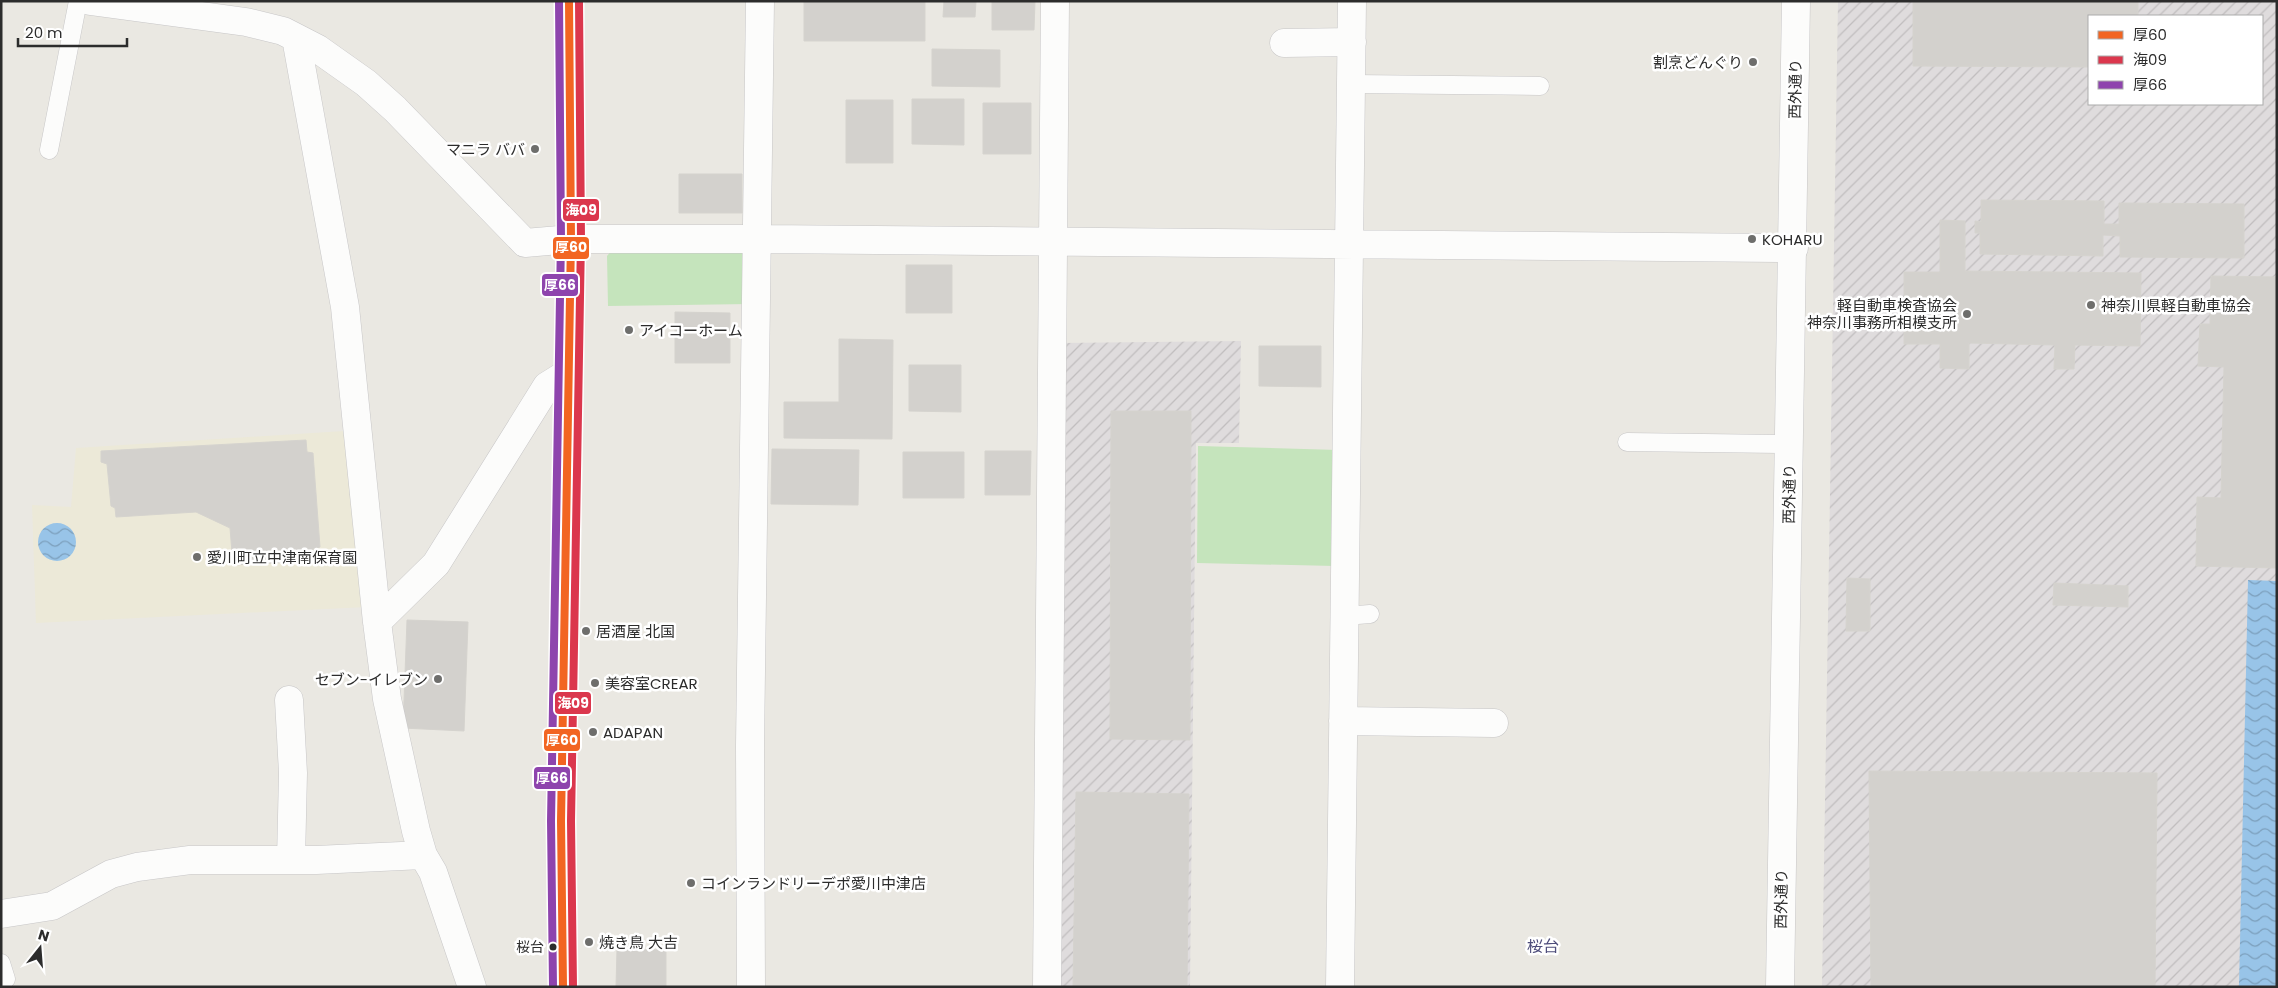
<svg xmlns="http://www.w3.org/2000/svg" width="2278" height="988" font-family="Poppins,'Noto Sans JP',sans-serif">
  <defs>
    <pattern id="industrial-furrows" width="10" height="10" patternUnits="userSpaceOnUse" patternTransform="scale(1.25)"><rect width="10" height="10" fill="#dfdcdd"/><path d="M-1 1l2-2M0 10L10 0M9 11l2-2" fill="none" stroke="#c0bdbe"/></pattern>
    <pattern id="water-waves" width="16" height="10" patternUnits="userSpaceOnUse" patternTransform="scale(1.25)"><rect width="16" height="10" fill="#98c4e8"/><path d="M0 5q4-4 8 0t8 0" fill="none" stroke="#7c9fbc"/></pattern>
  </defs>
  <rect width="100%" height="100%" fill="#eae8e2"/>
  <!-- industrial -->
  <path fill="url(#industrial-furrows)" fill-rule="evenodd" d="M1838 1H2277V987H1822ZM2089 16H2262V104H2089Z
    M1241 341 1239 443H1196L1190 987H1055L1061 343Z"/>
  <!-- education -->
  <path fill="#ece9d8" d="M344 431 367 607 36 623 32 505 71 507 76 448Z"/>
  <!-- park -->
  <path fill="#c5e4bc" d="M612 250H747L751 304 608 306 607 256Z
    M1198 446 1338 450 1335 566 1197 563Z"/>
  <!-- water -->
  <path fill="url(#water-waves)" d="M38 542a19 19 0 1 1 38 0a19 19 0 1 1-38 0Z
    M2248 580 2277 581V987H2239Z"/>
  <!-- building -->
  <path fill="#d3d1cd" stroke="#d5d3ce" d="M804 1H925V41H804Z
    M944 1H976L975 17H943Z
    M992 1H1035L1034 30H992Z
    M1913 1H2138V16H2089V67L1913 66Z
    M932 49 1000 50V87L932 86Z
    M912 99H964V145L912 144Z
    M846 100H893V163H846Z
    M983 103H1031V154H983Z
    M679 174H742V213H679Z
    M1981 200 2104 201V224H2119V203L2244 204V258L2120 257V236L2103 235V256L1980 254V233H1975V221L1981 222Z
    M1940 220 1965 221V271L2141 273 2140 346 2075 345 2074 369H2054L2055 345 1969 343V369L1940 368V344H1904V272H1940Z
    M906 265H952V313H906Z
    M2211 276 2277 277V568L2196 566 2197 497 2221 498 2224 367 2198 366 2200 324H2210Z
    M675 312 730 313V363H675Z
    M839 339 893 340 892 439 784 438V402H839Z
    M1259 346H1321V387L1259 386Z
    M909 365H961V412L909 411Z
    M1111 411H1191L1190 740 1110 739Z
    M306 440 307 452 313 453 320 547 313 549 314 561 233 565 230 528 196 512 116 517 115 508 111 506 107 464 101 462V451Z
    M772 449 859 450 858 505 771 504Z
    M985 451H1031L1030 495H985Z
    M903 452H964V498H903Z
    M1847 578 1870 579V631H1846Z
    M2054 583 2128 586V607L2053 605Z
    M407 620 468 622 464 731 403 728Z
    M1869 771 2157 773 2155 987H1871Z
    M1076 792 1189 794 1187 987H1073Z
    M617 949 666 950V987H616Z"/>
  <g fill="none" stroke-linecap="round" stroke-linejoin="round">
    <!-- lane casing -->
    <g stroke="#c7c6c7" stroke-width="19">
      <path id="lane" d="M1352 84 1540 86
        M49 150 78 1
        M1627 442 1790 444
        M1345 616 1370 614
        M1 963 6 979"/>
    </g>
    <!-- street casing -->
    <g stroke="#c7c6c7" stroke-width="29">
      <path id="street" d="M90 1 246 22 283 31 318 49 366 83 395 109 525 243 571 239H758L1794 248
        M296 38 345 307 377 622 387 699 416 831 423 855 433 872 472 987
        M1284 43 1352 42
        M377 622 436 564 547 386 568 373
        M289 700 293 773 291 860
        M1343 721 1494 723
        M1 914 52 906 111 874 137 867 190 860H316L423 855
        M751 987 750 746 760 1
        M1047 987 1055 1
        M1340 987 1352 1"/>
    </g>
    <!-- secondary casing -->
    <g stroke="#c7c6c7" stroke-width="29">
      <path id="secondary" d="M1780 987 1796 1"/>
    </g>
    <!-- primary casing -->
    <g stroke="#c6c5c2" stroke-width="29">
      <path id="primary" d="M563 987 561 821 571 239 569 1"/>
    </g>
    <!-- lane -->
    <use href="#lane" stroke="#fcfcfb" stroke-width="18"/>
    <!-- street -->
    <use href="#street" stroke="#fcfcfb" stroke-width="28"/>
    <!-- secondary -->
    <use href="#secondary" stroke="#fcfcfb" stroke-width="28"/>
    <!-- primary -->
    <use href="#primary" stroke="#e7e5d5" stroke-width="28"/>
    <!-- bus-1 casing -->
    <g stroke="#fff" stroke-width="11">
      <path id="bus-1" d="M563 987 561 821 571 239 569 1"/>
    </g>
    <!-- bus-2 casing -->
    <g stroke="#fff" stroke-width="11">
      <path id="bus-2" d="M573 987 571 821 581 239 579 1"/>
    </g>
    <!-- bus-3 casing -->
    <g stroke="#fff" stroke-width="11">
      <path id="bus-3" d="M553 987 551 821 561 239 559 1"/>
    </g>
    <!-- bus-1 -->
    <use href="#bus-1" stroke="#f26522" stroke-width="8"/>
    <!-- bus-2 -->
    <use href="#bus-2" stroke="#db374d" stroke-width="8"/>
    <!-- bus-3 -->
    <use href="#bus-3" stroke="#8e44ad" stroke-width="8"/>
  </g>
  <!-- markers -->
  <g fill="#6e6e6c" stroke="#fff" stroke-width="2">
    <circle cx="1753" cy="62" r="5"/>
    <circle cx="535" cy="149" r="5"/>
    <circle cx="1752" cy="239" r="5"/>
    <circle cx="2091" cy="305" r="5"/>
    <circle cx="1967" cy="314" r="5"/>
    <circle cx="629" cy="330" r="5"/>
    <circle cx="197" cy="557" r="5"/>
    <circle cx="586" cy="631" r="5"/>
    <circle cx="438" cy="679" r="5"/>
    <circle cx="595" cy="683" r="5"/>
    <circle cx="593" cy="732" r="5"/>
    <circle cx="691" cy="883" r="5"/>
    <circle cx="589" cy="942" r="5"/>
  </g>
  <circle fill="#2c2c2c" stroke="#fff" stroke-width="2" cx="553" cy="947" r="4.5"/>
  <g text-anchor="middle" dominant-baseline="central" stroke-width="5" stroke-linejoin="round" paint-order="stroke">
    <!-- bus labels -->
    <g font-size="14" fill="#2c2c2c" stroke="#fff" text-anchor="end">
      <text x="544" y="947">桜台</text>
    </g>
    <!-- poi labels -->
    <g font-size="15" fill="#2c2c2c" stroke="#fff" text-anchor="start">
      <text x="1743" y="62" text-anchor="end">割烹どんぐり</text>
      <text x="525" y="149" text-anchor="end">マニラ ババ</text>
      <text x="1762" y="239">KOHARU</text>
      <text x="1957" y="305" text-anchor="end">軽自動車検査協会<tspan x="1957" dy="17">神奈川事務所相模支所</tspan></text>
      <text x="2101" y="305">神奈川県軽自動車協会</text>
      <text x="639" y="330">アイコーホーム</text>
      <text x="207" y="557">愛川町立中津南保育園</text>
      <text x="596" y="631">居酒屋 北国</text>
      <text x="428" y="679" text-anchor="end">セブン-イレブン</text>
      <text x="605" y="683">美容室CREAR</text>
      <text x="603" y="732">ADAPAN</text>
      <text x="701" y="883">コインランドリーデポ愛川中津店</text>
      <text x="599" y="942">焼き鳥 大吉</text>
    </g>
    <!-- street labels -->
    <g font-size="15" fill="#2c2c2c" stroke="#fff">
      <text transform="translate(1795 89) rotate(-89)">西外通り</text>
      <text transform="translate(1789 494) rotate(-89)">西外通り</text>
      <text transform="translate(1781 899) rotate(-89)">西外通り</text>
    </g>
    <!-- neighbourhood labels -->
    <g font-size="16" fill="#4e4d7b" stroke="#fff">
      <text x="1543" y="946">桜台</text>
    </g>
  </g>
  <g stroke="#fff" stroke-width="2">
    <rect x="562" y="198" width="38" height="24" rx="5" fill="#db374d"/>
    <rect x="552" y="236" width="38" height="24" rx="5" fill="#f26522"/>
    <rect x="541" y="273" width="38" height="24" rx="5" fill="#8e44ad"/>
    <rect x="554" y="691" width="38" height="24" rx="5" fill="#db374d"/>
    <rect x="543" y="728" width="38" height="24" rx="5" fill="#f26522"/>
    <rect x="533" y="766" width="38" height="24" rx="5" fill="#8e44ad"/>
  </g>
  <g font-size="14" text-anchor="middle" font-weight="bold" fill="#fff">
    <text x="581" y="215">海09</text>
    <text x="571" y="252">厚60</text>
    <text x="560" y="290">厚66</text>
    <text x="573" y="708">海09</text>
    <text x="562" y="745">厚60</text>
    <text x="552" y="783">厚66</text>
  </g>
  <!-- border -->
  <rect width="2278" height="988" fill="none" stroke="#2c2c2c" stroke-width="5"/>
  <!-- legend -->
  <rect x="2088" y="15" width="175" height="90" fill="#ffffff" stroke="#ababab"/>
  <rect x="2098" y="31" width="25" height="8" fill="#f26522" stroke="#ababab"/>
  <text x="2133" y="40" font-size="15" fill="#2c2c2c">厚60</text>
  <rect x="2098" y="56" width="25" height="8" fill="#db374d" stroke="#ababab"/>
  <text x="2133" y="65" font-size="15" fill="#2c2c2c">海09</text>
  <rect x="2098" y="81" width="25" height="8" fill="#8e44ad" stroke="#ababab"/>
  <text x="2133" y="90" font-size="15" fill="#2c2c2c">厚66</text>
  <!-- north arrow -->
  <g transform="translate(40 948) rotate(17)" stroke="#ffffff" stroke-width="4" paint-order="stroke">
  <path d="M0-4L9 19L0 12L-9 19Z" fill="#2c2c2c"/>
  <text y="-8" font-size="14" font-weight="bold" text-anchor="middle" fill="#2c2c2c">N</text>
  </g>
  <!-- scale -->
  <path d="M18 38v8h109v-8" fill="none" stroke="#2c2c2c" stroke-width="2.5"/>
  <text x="25" y="38" font-size="15" fill="#2c2c2c" stroke="#ffffff" stroke-width="4" paint-order="stroke">20 m</text>
</svg>
